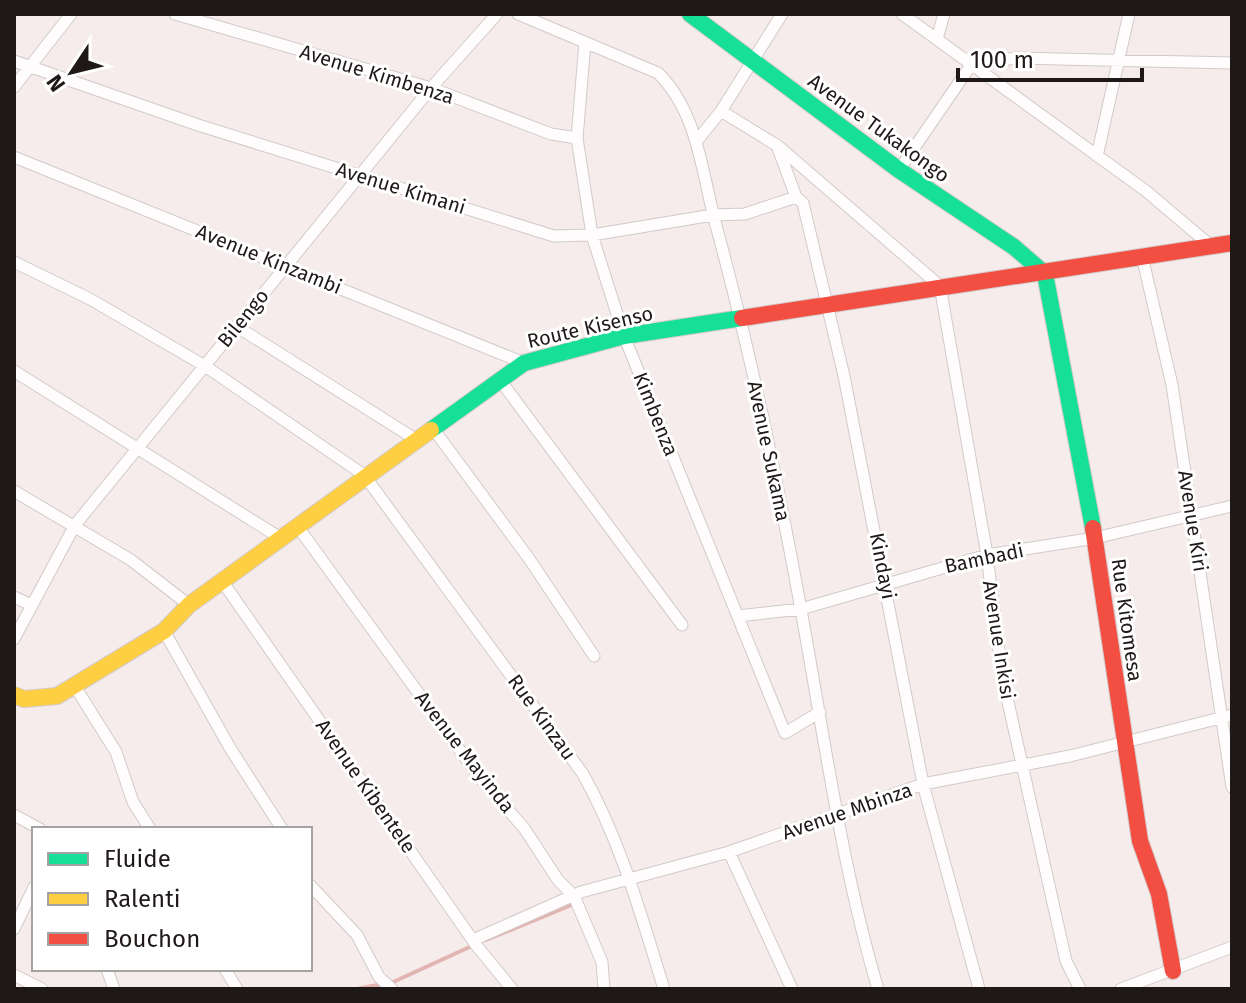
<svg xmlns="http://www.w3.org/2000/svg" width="1246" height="1003" font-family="'Fira Sans',sans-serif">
  <rect width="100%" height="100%" fill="#f6eceb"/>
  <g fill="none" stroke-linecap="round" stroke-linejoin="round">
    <!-- stream -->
    <path stroke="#e2b5b2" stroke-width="4" d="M486 940 574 904
      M391 983 474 945
      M357 989 382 984"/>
    <!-- street casing -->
    <g stroke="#d2cac9" stroke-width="13">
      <path id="street" d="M175 14 431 88 551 134 577 138
        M518 14 658 73C699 113 702 176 717 229 753 362 781 497 805 632 826 750 844 875 878 989
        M902 14 1146 191 1211 246
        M937 39 944 14
        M585 42 577 138 592 235 624 336 785 733 820 712
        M14 61 198 125 554 236 592 235 713 215 745 214 796 197
        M14 87 71 14
        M721 111 778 146 940 286 987 555 1002 675 1066 961 1080 989
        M696 142 721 111 782 14
        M778 148 796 197 803 203 844 376 923 784 979 989
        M1097 156 1129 14
        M14 157 524 363
        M899 170 971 65 1015 58 1232 63
        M1142 256 1172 385 1232 787
        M14 262 90 299 205 366 364 475 583 774C621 842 641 915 664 989
        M236 326 415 439
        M14 371 282 539
        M500 380 682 625
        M432 427 530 560 594 656
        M14 491 131 560 189 605
        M298 527 480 778 524 828 558 880 574 896 602 962 604 989
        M222 581 476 945 512 989
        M14 597 31 605
        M738 616 801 609 987 555 1095 538 1232 506
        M164 631 230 748 282 829
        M14 639 75 525 431 88 497 14
        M74 685 116 752 133 802 150 829
        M14 815 40 829
        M729 852 792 989
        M310 885 357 935 379 977 392 989
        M14 929 34 887
        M473 940 581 892 729 852 923 784 1070 756 1232 715
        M107 969 114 989
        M225 969 237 989
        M14 975 42 989
        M1121 989 1232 947"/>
    </g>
    <!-- fast casing -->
    <g stroke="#d2cac9" stroke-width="18">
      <path id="fast" d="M690 14 899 170 1014 247 1045 274 1093 528
        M431 430 524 363 624 336 742 318"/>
    </g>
    <!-- slow casing -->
    <g stroke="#d2cac9" stroke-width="18">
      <path id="slow" d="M14 695 24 699 57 696 164 631 189 605 431 430"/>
    </g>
    <!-- jam casing -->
    <g stroke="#d2cac9" stroke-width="18">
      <path id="jam" d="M742 318 1232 243
        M1093 528 1140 841 1159 894 1173 971"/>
    </g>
    <!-- street -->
    <use href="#street" stroke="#fefcfc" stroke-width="11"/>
    <!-- fast -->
    <use href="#fast" stroke="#16e098" stroke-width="16"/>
    <!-- slow -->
    <use href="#slow" stroke="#ffcf43" stroke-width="16"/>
    <!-- jam -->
    <use href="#jam" stroke="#f24e42" stroke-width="16"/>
  </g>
  <g text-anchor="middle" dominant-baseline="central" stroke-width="6" stroke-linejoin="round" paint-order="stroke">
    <!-- street labels -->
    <g font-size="20" fill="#1e1817" stroke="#fff">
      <text transform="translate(377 74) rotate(17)">Avenue Kimbenza</text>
      <text transform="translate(879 128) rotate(36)">Avenue Tukakongo</text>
      <text transform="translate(401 188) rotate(17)">Avenue Kimani</text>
      <text transform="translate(269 259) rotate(22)">Avenue Kinzambi</text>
      <text transform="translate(243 318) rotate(-51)">Bilengo</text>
      <text transform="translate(590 327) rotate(-13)">Route Kisenso</text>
      <text transform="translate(656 414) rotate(68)">Kimbenza</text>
      <text transform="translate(769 451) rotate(78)">Avenue Sukama</text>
      <text transform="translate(1193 521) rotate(81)">Avenue Kiri</text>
      <text transform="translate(984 558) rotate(-12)">Bambadi</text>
      <text transform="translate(883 566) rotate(79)">Kindayi</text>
      <text transform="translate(1127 620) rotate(82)">Rue Kitomesa</text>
      <text transform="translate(999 640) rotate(81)">Avenue Inkisi</text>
      <text transform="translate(542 717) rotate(54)">Rue Kinzau</text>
      <text transform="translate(465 752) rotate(52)">Avenue Mayinda</text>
      <text transform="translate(366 786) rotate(55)">Avenue Kibentele</text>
      <text transform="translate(847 811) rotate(-19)">Avenue Mbinza</text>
    </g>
  </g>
  <!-- border -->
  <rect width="1246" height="1003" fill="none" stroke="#1e1817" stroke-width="32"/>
  <!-- legend -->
  <rect x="32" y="827" width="280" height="144" fill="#ffffff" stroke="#a5a3a2" stroke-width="2"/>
  <rect x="48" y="853" width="40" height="12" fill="#16e098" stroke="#a5a3a2" stroke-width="2"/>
  <text x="104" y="867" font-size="24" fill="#1e1817">Fluide</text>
  <rect x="48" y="893" width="40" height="12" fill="#ffcf43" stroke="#a5a3a2" stroke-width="2"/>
  <text x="104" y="907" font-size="24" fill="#1e1817">Ralenti</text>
  <rect x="48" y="933" width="40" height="12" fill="#f24e42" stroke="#a5a3a2" stroke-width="2"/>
  <text x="104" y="947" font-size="24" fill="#1e1817">Bouchon</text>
  <!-- north arrow -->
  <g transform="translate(72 72) rotate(235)" stroke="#ffffff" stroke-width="6" paint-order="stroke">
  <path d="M0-6L14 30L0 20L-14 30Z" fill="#1e1817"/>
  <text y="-12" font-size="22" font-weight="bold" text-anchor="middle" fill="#1e1817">N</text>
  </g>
  <!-- scale -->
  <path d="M958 68v12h184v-12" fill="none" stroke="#1e1817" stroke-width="4"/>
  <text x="970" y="68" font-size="24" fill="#1e1817" stroke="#ffffff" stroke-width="6" paint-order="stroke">100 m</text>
</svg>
